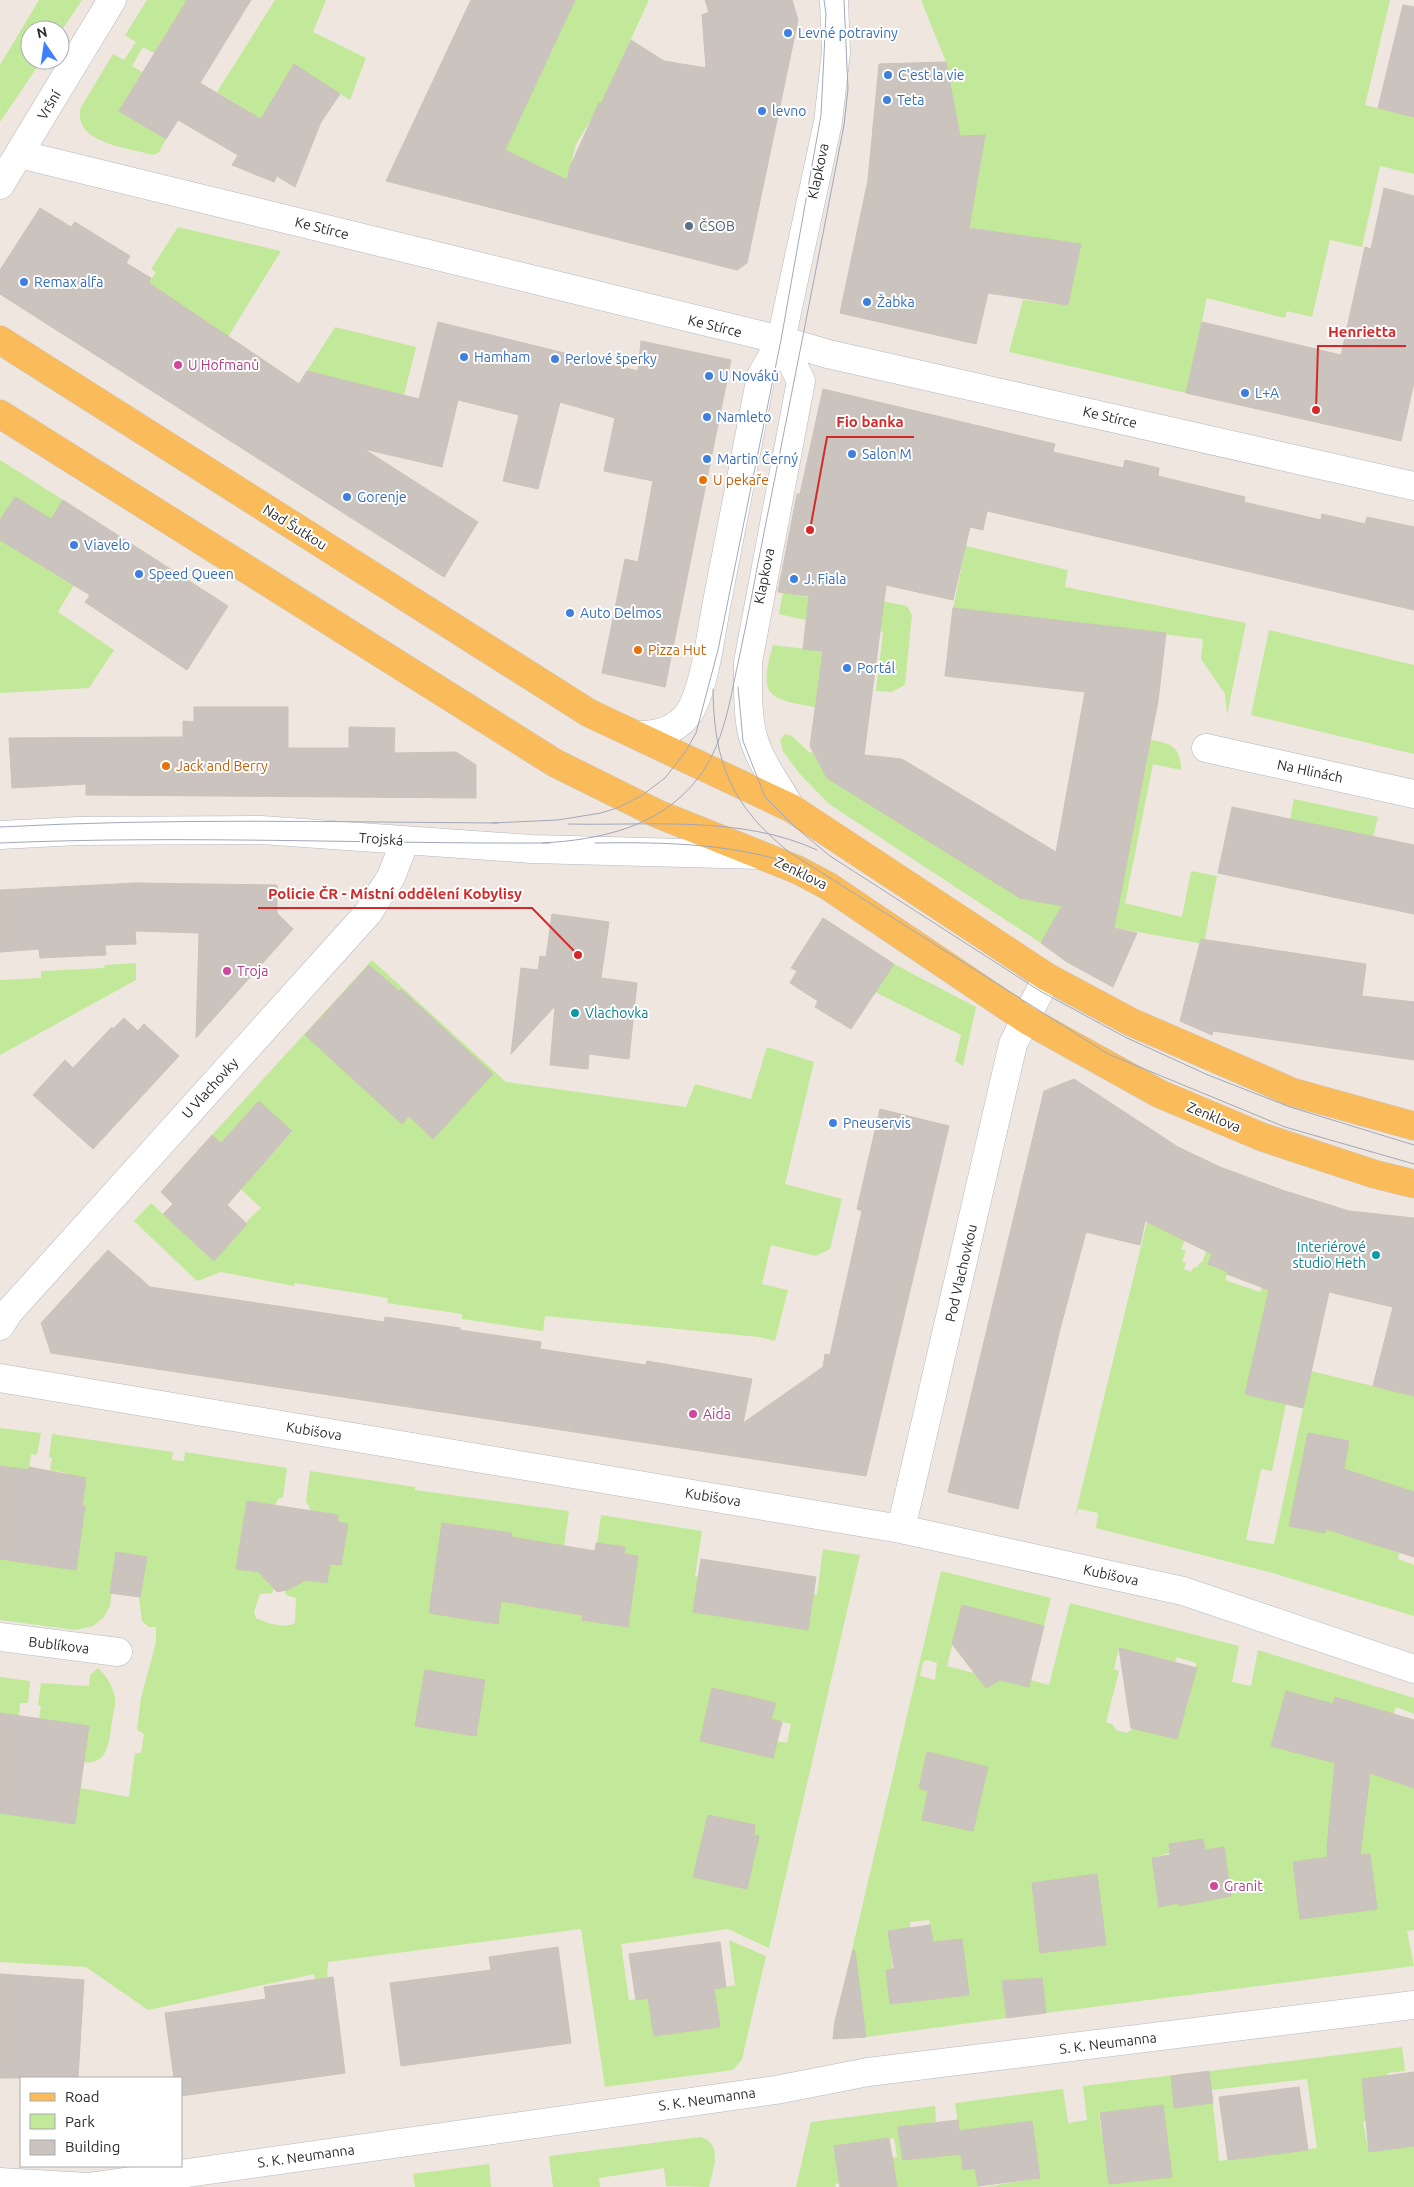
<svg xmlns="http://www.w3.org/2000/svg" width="1414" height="2187" font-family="Ubuntu,sans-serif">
  <rect width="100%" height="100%" fill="#efe6df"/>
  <!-- green -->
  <path fill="#c1e999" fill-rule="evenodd" d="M39 0H82L60 33V30H30V60H42L0 122V65Z
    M147 0H187L154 53 143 47 132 66 142 72 119 111 166 139 159 152 154 155C129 148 71 143 81 107L113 54 124 60 136 42 125 35Z
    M275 0H326L313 32 366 58 350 100 294 65 261 119 217 92Z
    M575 0H649L602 102 576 144 567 180 530 162 500 161Z
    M921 0H1390L1365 105 1414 117V174L1380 166 1362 247 1330 240 1312 317 1287 311 1285 318 1207 298 1186 393 1009 352 1023 300 1068 305 1081 245 968 227 985 135 960 136 946 62Z
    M178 227 281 251 228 337 196 314 195 316 147 286 156 272 151 269Z
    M335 327 416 347 404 395 307 371Z
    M0 460 63 500 51 519 15 497 0 520Z
    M0 540 74 585 58 612 114 650 89 688 0 693Z
    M966 546 1068 570 1065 587 1246 623 1227 715 1225 694 1201 659 1203 639 953 609Z
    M783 592 834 602 871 599 907 606 912 615 905 685 891 692 876 691 883 632 828 625 779 614Z
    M1269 630 1414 665V754L1251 715Z
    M773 645 823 651 815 707C766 699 759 695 773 645Z
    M785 734 792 736 809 752 814 753 1116 916 1151 740C1171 743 1181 747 1181 770L1153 764 1125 903 1182 917 1191 871 1217 876 1204 944 1056 917 1041 943 829 804 799 773 783 751 780 740Z
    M1294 799 1378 817 1373 837 1290 819Z
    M372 960 506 1082 686 1107 695 1084 751 1099 767 1047 814 1062 785 1184 842 1199 830 1249 816 1256 771 1245 762 1284 788 1290 775 1341 759 1337 545 1316 543 1331 462 1319V1314L387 1303 388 1298 295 1283 294 1286 221 1272 197 1281 134 1221 151 1203 213 1260 247 1224V1221L261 1208 234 1183 254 1175 292 1132 259 1101 221 1143 212 1135Z
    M136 963V980L0 1055V980L41 978V971L104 968 105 965Z
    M894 964 976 1007 963 1066 955 1061 961 1035 875 992Z
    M1147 1222 1189 1243 1185 1241 1181 1249 1186 1251 1182 1261 1186 1263 1184 1269 1191 1272 1194 1267 1197 1268 1200 1262 1202 1263 1208 1246 1218 1239 1208 1264 1228 1272 1225 1280 1260 1292 1267 1272 1273 1274 1245 1394 1286 1404 1272 1471 1261 1469 1246 1540 1274 1544 1311 1371 1414 1396V1492L1393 1485 1374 1544 1399 1553 1398 1559 1414 1565V1616L1269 1572 1096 1528 1098 1513 1078 1509 1074 1520Z
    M0 1428 41 1433 37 1455 31 1454 29 1470 0 1466Z
    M52 1434 173 1452 172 1460 184 1461 185 1452 287 1468 283 1497 278 1499 275 1505 247 1501 236 1569 266 1573 268 1583 274 1589 272 1593 260 1594 254 1612 256 1618C267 1623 283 1629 295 1623L296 1598 286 1595 285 1590 290 1589 297 1579 327 1583 330 1564 341 1565 348 1524 338 1522V1515L311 1511 306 1501 310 1471 415 1487V1490L569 1511 555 1610 583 1615 582 1620 628 1627 638 1557 624 1554 625 1547 597 1543 601 1515 702 1531 695 1576 698 1577 693 1612 808 1630 814 1594 817 1595 823 1549 860 1555 769 1948 728 1929 621 1944 629 2000 648 1998 654 2036 720 2027 714 1989 735 1985 729 1940 766 1956 742 2059 733 2070 605 2087 581 1929 328 1962 327 1978 315 1979 314 1974 148 2010 86 1967 0 1962V1813L80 1788 129 1797 135 1753H141L144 1734 137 1730 141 1698 156 1642V1627H149L142 1621 139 1597 146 1557 117 1552 110 1606 104 1617 93 1626 76 1630 0 1620V1559L80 1541 85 1507 82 1506 86 1478 66 1476V1473L50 1470 52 1458 49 1457ZM712 1688 775 1703 771 1719 791 1724 787 1743 777 1741 773 1758 700 1741ZM708 1815 755 1825 754 1835 759 1836 747 1889 693 1877Z
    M941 1571 1051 1598 1044 1626 962 1605 947 1666 1000 1680H1031L1049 1685 1070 1603 1239 1646 1232 1682 1251 1686 1258 1650 1414 1698V1714L1396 1707 1384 1740 1396 1782 1414 1788V1930L1407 1931 1414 1966 1046 2013 1041 1978 1002 1981 1007 2018 866 2037 861 1999 840 2001ZM1119 1648 1175 1662 1177 1657 1196 1663V1675L1194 1677 1187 1707H1185L1177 1739 1134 1728 1127 1733 1116 1730 1112 1724 1106 1722 1119 1671 1114 1669ZM927 1660 937 1663 935 1680 920 1676 923 1662ZM1335 1697 1352 1702 1271 1746 1333 1704ZM927 1752 988 1767 973 1831 922 1820 928 1791 919 1788ZM1333 1783 1368 1786 1330 1814ZM1203 1839 1205 1850 1224 1847 1231 1896 1179 1906V1903L1159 1907 1152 1858 1170 1853 1169 1844ZM1370 1854 1373 1882 1300 1918 1293 1862ZM1097 1874 1040 1953 1032 1883ZM929 1920 933 1942 962 1939 968 1995 896 2003 895 2002 889 1931 910 1928V1922Z
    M98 1668C106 1676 113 1685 115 1698 116 1705 113 1714 112 1721 109 1740 109 1766 83 1762L89 1726 39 1719 41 1706 38 1705 41 1683 89 1686 90 1675Z
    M0 1677 30 1681 28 1703H20L19 1716 0 1713Z
    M1402 2047 1405 2071 1388 2073 1367 2121 1363 2122 1369 2152 1414 2146V2187H984L1040 2178 1032 2122 959 2131 955 2103 1063 2089 1068 2123 1087 2120 1083 2086 1191 2073 1195 2105 1213 2103 1219 2161 1317 2148 1307 2079 1211 2090 1209 2071ZM1163 2105 1172 2176 1122 2183 1101 2132 1099 2113Z
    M935 2106 936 2122 899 2127 958 2134 963 2170 978 2167V2187H897L892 2158 897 2157 894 2138 834 2146 840 2183 835 2184 836 2187H796L811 2122Z
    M700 2137C724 2143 713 2170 709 2187L666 2186 664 2168 599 2178 600 2187H553L549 2156Z
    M489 2164 491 2187H415L413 2174Z"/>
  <!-- building -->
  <path fill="#cbc4be" stroke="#cbc2b8" d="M187 0H251L200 83 261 119 294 64 340 94 321 122 295 187 277 176 274 182 232 165 238 155 178 120 166 139 119 111Z
    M471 0H575L505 150 567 180 570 167 599 103 601 104 631 40 664 61 706 68 702 15 709 12 705 0H792L798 20 747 263 737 270 386 181Z
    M1403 5 1414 7V117L1378 108Z
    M946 62 960 136 985 135 969 228 1081 244 1068 305 988 293 976 344 840 313 868 180 879 64Z
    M1384 188 1414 196V382L1401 441 1186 393 1202 322 1341 355 1365 247 1371 249Z
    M40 208 71 227 75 222 130 256 126 263 151 278 149 283 299 384 307 371 419 399 438 322 638 371 641 341 731 360 665 687 602 673 625 559 638 562 653 481 604 471 615 418 560 402 538 489 503 481 519 415 458 400 442 467 364 449 478 522 444 577 0 294V270Z
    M823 389 1055 444 1053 452 1123 468 1125 460 1159 468 1158 476 1245 497 1244 502 1321 520 1322 514 1365 524 1367 517 1414 527V610L987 511 983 530 970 527 953 600 886 585 864 755 902 759 1056 852 1085 692 945 676 953 608 1166 633 1158 701 1114 928 1137 933 1113 987 1067 962 1041 943 1062 906 1020 898 827 778 810 746 823 651 803 649 809 596 778 592 797 494H800Z
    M15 497 51 519 63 500 228 606 187 670 85 602 90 595 0 540V520Z
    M194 707H288V748H349V727L395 728 394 753 456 752 476 765V798L86 795V784L12 788 9 738 183 737V721L194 722Z
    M1232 807 1414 845V914L1218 873Z
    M135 883 277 885V913L293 929 196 1038 199 933 135 931 136 944 105 945 106 955 40 958 39 949 0 952V890Z
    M552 914 609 922 601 978 637 983 629 1059 589 1054 588 1069 550 1065 555 1006 511 1054 521 968 538 970 540 956 546 957Z
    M823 918 894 964 851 1029 815 1007 818 1001 790 983 797 971 791 968Z
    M1201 939 1366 964 1362 996 1414 1002V1060L1213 1031 1212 1035 1180 1021Z
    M369 965 399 991 401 989 493 1074 433 1139 409 1116 402 1124 305 1035Z
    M124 1018 138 1031 144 1024 179 1056 93 1149 33 1095 65 1060 73 1068 112 1027 113 1029Z
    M1074 1079 1178 1147 1220 1167 1282 1190 1349 1211 1414 1218V1396L1373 1386 1393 1307 1329 1292 1303 1408 1245 1394 1269 1290 1227 1274 1228 1272 1208 1264 1212 1254 1145 1221 1140 1245 1086 1232 1060 1329 1018 1509 948 1492 1044 1091Z
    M259 1101 292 1131 227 1205 247 1224 214 1261 163 1214 173 1204 161 1192 212 1135 221 1143Z
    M880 1109 949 1126 866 1476 51 1353 41 1323 108 1250 150 1287 384 1322 385 1317 460 1328V1330L541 1342 540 1349 646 1365 647 1361 752 1379 743 1423 823 1367 825 1354 830 1355 862 1211 857 1209Z
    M1308 1433 1349 1441 1344 1469 1414 1492V1557L1326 1529 1325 1533 1289 1526Z
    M0 1466 29 1470V1467L86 1478 82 1506H85L76 1570 0 1559Z
    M247 1501 338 1515V1522L348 1524 341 1565 330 1564 327 1583 305 1580 290 1589 277 1592 259 1572 236 1569Z
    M442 1523 512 1533 511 1537 595 1551 596 1543 625 1547 624 1554 638 1556 628 1627 582 1620 583 1615 501 1601 498 1624 429 1613Z
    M116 1552 147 1557 140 1597 110 1593Z
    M701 1559 816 1577 808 1630 693 1612Z
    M962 1605 1044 1626 1029 1687 1000 1680 986 1688 952 1644Z
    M1119 1648 1197 1668 1177 1739 1131 1728Z
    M425 1670 485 1680 476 1736 415 1726Z
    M712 1688 776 1703 771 1719 782 1722 773 1758 700 1741Z
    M1286 1691 1333 1704 1335 1697 1414 1720V1788L1370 1773 1360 1855 1370 1854 1377 1909 1300 1919 1293 1862 1328 1857 1327 1847 1335 1763 1271 1746Z
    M0 1713 89 1726 75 1824 0 1813Z
    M927 1752 988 1767 973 1831 922 1820 928 1791 919 1788Z
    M708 1815 755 1825 754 1835 759 1836 747 1889 693 1877Z
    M1203 1839 1205 1850 1224 1847 1231 1896 1179 1906V1903L1159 1907 1152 1858 1170 1855 1169 1844Z
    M1097 1874 1106 1945 1040 1953 1032 1883Z
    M930 1925 933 1942 962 1939 969 1995 890 2004 886 1970 894 1969 888 1931Z
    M720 1942 726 1987 714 1989 720 2027 654 2036 648 1998 636 2000 629 1954Z
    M558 1947 571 2043 401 2066 390 1983 491 1970 489 1957Z
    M853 1950 855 1951 866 2037 833 2039 835 2021Z
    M0 1974 84 1980 78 2078H0Z
    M333 1977 345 2073 181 2096V2078H174L165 2013 266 1999 264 1987Z
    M1042 1978 1046 2013 1007 2018 1002 1981Z
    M1209 2071 1213 2103 1174 2108 1171 2076Z
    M1414 2072V2146L1369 2152 1362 2079Z
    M1299 2087 1308 2150 1228 2160 1219 2097Z
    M1163 2105 1172 2177 1109 2184 1100 2113Z
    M958 2120 959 2131 1032 2121 1040 2178 978 2186 975 2168 963 2170 961 2154 903 2160 898 2127Z
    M889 2138 897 2187H840L834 2146Z"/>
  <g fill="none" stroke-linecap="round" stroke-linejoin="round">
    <!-- minor casing -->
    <g stroke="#b3b8c1" stroke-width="29">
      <path id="minor" d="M19 154 781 340 828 354 1414 486
        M0 185 112 0
        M781 340 801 381 748 662C748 684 747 707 751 728 756 757 777 784 791 808
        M636 735C657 736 676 731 689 713 704 690 711 635 716 607 731 530 746 453 761 376L781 340 828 122 836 52 834 0
        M1206 748 1414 794
        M0 835 78 831 261 830 532 849 760 855
        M0 1326 9 1312 368 913 391 877 405 841
        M0 1378 901 1529 1183 1591 1414 1669
        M901 1529 1013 1044 1047 977
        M0 1637 118 1652
        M0 2182 88 2187 776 2090 868 2072 1414 2005"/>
    </g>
    <!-- major casing -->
    <g stroke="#c8c8c8" stroke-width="29">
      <path id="major" d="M0 340 589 713 791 808 1047 977 1131 1022 1292 1092 1414 1126
        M0 414 555 763 658 814 798 870 828 886 1027 1020 1160 1094 1262 1137 1374 1174 1414 1184"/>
    </g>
    <!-- minor -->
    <use href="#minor" stroke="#fff" stroke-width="28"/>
    <!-- major -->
    <use href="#major" stroke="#fabb5a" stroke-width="28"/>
    <!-- tram -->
    <path stroke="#a1a8b9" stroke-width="1" d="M738 687 743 741 765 797 794 826 830 856 1040 991 1125 1037 1208 1075 1290 1107 1414 1145
      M713 689C714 763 731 805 789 852L1108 1054 1285 1127 1414 1164
      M492 823 558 820 601 813 617 808 641 796 665 778 686 751 696 733 718 650 781 340 821 115 826 14 824 0
      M568 824C649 826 741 815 817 850
      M0 827C166 818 332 822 498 823
      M0 843C183 835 366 844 550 843
      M542 843C600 840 661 827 698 778 724 744 729 704 738 663 745 630 752 596 758 563 787 417 816 271 844 125L848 89 844 0
      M595 843C666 842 740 843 807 869"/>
  </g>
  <!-- markers -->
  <g fill="#3f7fe0" stroke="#fff" stroke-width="2">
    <circle cx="788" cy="33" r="5"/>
    <circle cx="888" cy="75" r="5"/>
    <circle cx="887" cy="100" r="5"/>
    <circle cx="762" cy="111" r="5"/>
    <circle cx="24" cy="282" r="5"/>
    <circle cx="867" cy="302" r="5"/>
    <circle cx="464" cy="357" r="5"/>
    <circle cx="555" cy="359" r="5"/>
    <circle cx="709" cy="376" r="5"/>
    <circle cx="1245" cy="393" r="5"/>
    <circle cx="707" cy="417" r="5"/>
    <circle cx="852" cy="454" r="5"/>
    <circle cx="707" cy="459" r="5"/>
    <circle cx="347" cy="497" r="5"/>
    <circle cx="74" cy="545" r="5"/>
    <circle cx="139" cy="574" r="5"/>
    <circle cx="794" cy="579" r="5"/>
    <circle cx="570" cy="613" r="5"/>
    <circle cx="847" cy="668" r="5"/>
    <circle cx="833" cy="1123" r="5"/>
  </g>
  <circle fill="#5c6f8a" stroke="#fff" stroke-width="2" cx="689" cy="226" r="5"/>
  <g fill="#d1479c" stroke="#fff" stroke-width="2">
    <circle cx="178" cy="365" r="5"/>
    <circle cx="227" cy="971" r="5"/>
    <circle cx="693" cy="1414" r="5"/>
    <circle cx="1214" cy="1886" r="5"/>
  </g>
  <g fill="#e8710a" stroke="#fff" stroke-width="2">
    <circle cx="703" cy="480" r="5"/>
    <circle cx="638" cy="650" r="5"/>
    <circle cx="166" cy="766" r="5"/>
  </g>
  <g fill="#0f9aa8" stroke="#fff" stroke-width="2">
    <circle cx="575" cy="1013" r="5"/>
    <circle cx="1376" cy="1255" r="5"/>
  </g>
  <g text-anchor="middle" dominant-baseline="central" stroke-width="4" stroke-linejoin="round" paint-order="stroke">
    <!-- shop labels -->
    <g font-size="14" fill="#366cbe" stroke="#fff" text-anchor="start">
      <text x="798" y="33">Levné potraviny</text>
      <text x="898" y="75">C'est la vie</text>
      <text x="897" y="100">Teta</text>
      <text x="772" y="111">levno</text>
      <text x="34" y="282">Remax alfa</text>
      <text x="877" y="302">Žabka</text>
      <text x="474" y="357">Hamham</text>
      <text x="565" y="359">Perlové šperky</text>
      <text x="719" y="376">U Nováků</text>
      <text x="1255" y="393">L+A</text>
      <text x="717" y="417">Namleto</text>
      <text x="862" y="454">Salon M</text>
      <text x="717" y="459">Martin Černý</text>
      <text x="357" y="497">Gorenje</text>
      <text x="84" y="545">Viavelo</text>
      <text x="149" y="574">Speed Queen</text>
      <text x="804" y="579">J. Fiala</text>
      <text x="580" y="613">Auto Delmos</text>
      <text x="857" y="668">Portál</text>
      <text x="843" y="1123">Pneuservis</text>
    </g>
    <!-- street labels -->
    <g font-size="14" fill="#2d2d2d" stroke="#fff">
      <text transform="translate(49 105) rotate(-59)">Vršní</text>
      <text transform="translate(818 171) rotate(-78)">Klapkova</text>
      <text transform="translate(322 228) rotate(14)">Ke Stírce</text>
      <text transform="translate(715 326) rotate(14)">Ke Stírce</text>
      <text transform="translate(1110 417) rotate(13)">Ke Stírce</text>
      <text transform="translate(295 527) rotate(32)">Nad Šutkou</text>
      <text transform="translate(764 576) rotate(-79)">Klapkova</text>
      <text transform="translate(1310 771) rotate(12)">Na Hlinách</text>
      <text transform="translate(381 839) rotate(4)">Trojská</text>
      <text transform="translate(801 873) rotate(26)">Zenklova</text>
      <text transform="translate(210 1088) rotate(-48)">U Vlachovky</text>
      <text transform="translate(1214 1117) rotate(23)">Zenklova</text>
      <text transform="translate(961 1273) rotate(-77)">Pod Vlachovkou</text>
      <text transform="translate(314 1431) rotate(9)">Kubišova</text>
      <text transform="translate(713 1497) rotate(9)">Kubišova</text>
      <text transform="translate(1111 1575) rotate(12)">Kubišova</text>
      <text transform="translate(59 1645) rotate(7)">Bublíkova</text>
      <text transform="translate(1108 2043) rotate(-7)">S. K. Neumanna</text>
      <text transform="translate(707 2099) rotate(-8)">S. K. Neumanna</text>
      <text transform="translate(306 2156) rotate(-8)">S. K. Neumanna</text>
    </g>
    <!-- service labels -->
    <g font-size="14" fill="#4e5e75" stroke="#fff" text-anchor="start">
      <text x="699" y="226">ČSOB</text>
    </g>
    <!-- hotel labels -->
    <g font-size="14" fill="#b23c85" stroke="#fff" text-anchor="start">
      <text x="188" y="365">U Hofmanů</text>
      <text x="237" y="971">Troja</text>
      <text x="703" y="1414">Aida</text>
      <text x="1224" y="1886">Granit</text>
    </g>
    <!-- food labels -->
    <g font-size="14" fill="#c56008" stroke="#fff" text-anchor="start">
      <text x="713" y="480">U pekaře</text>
      <text x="648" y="650">Pizza Hut</text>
      <text x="176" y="766">Jack and Berry</text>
    </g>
    <!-- culture labels -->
    <g font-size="14" fill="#0d838f" stroke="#fff" text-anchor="start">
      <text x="585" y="1013">Vlachovka</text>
      <text x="1366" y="1247" text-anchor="end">Interiérové<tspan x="1366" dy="16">studio Heth</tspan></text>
    </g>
  </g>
  <!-- callouts -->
  <path fill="none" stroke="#d62828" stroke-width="2" d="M1316 410L1318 346H1406M810 530L827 437H914M578 955L532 908H258"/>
  <g fill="#d62828" stroke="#fff" stroke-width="2">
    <circle cx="1316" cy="410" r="5"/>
    <circle cx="810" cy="530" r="5"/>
    <circle cx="578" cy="955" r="5"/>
  </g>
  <g font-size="15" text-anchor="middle" font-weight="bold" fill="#d62828" stroke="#fff" stroke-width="4" stroke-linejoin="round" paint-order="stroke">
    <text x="1362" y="337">Henrietta</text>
    <text x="870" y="427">Fio banka</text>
    <text x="395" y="899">Policie ČR - Místní oddělení Kobylisy</text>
  </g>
  <!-- legend -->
  <rect x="20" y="2077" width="162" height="90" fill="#ffffff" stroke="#ababab"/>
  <rect x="30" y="2093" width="25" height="8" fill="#fabb5a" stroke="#ababab"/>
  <text x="65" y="2102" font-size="15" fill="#2d2d2d">Road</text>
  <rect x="30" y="2114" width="25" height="15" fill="#c1e999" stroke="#ababab"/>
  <text x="65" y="2127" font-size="15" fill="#2d2d2d">Park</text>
  <rect x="30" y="2140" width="25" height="15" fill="#cbc4be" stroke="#ababab"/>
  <text x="65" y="2152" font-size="15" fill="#2d2d2d">Building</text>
  <!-- north arrow -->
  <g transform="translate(45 45) rotate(347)"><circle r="24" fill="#ffffff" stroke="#ababab"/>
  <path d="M0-4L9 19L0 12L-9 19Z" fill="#3d7fff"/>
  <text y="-8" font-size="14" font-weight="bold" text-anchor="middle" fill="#2d2d2d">N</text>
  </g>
</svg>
